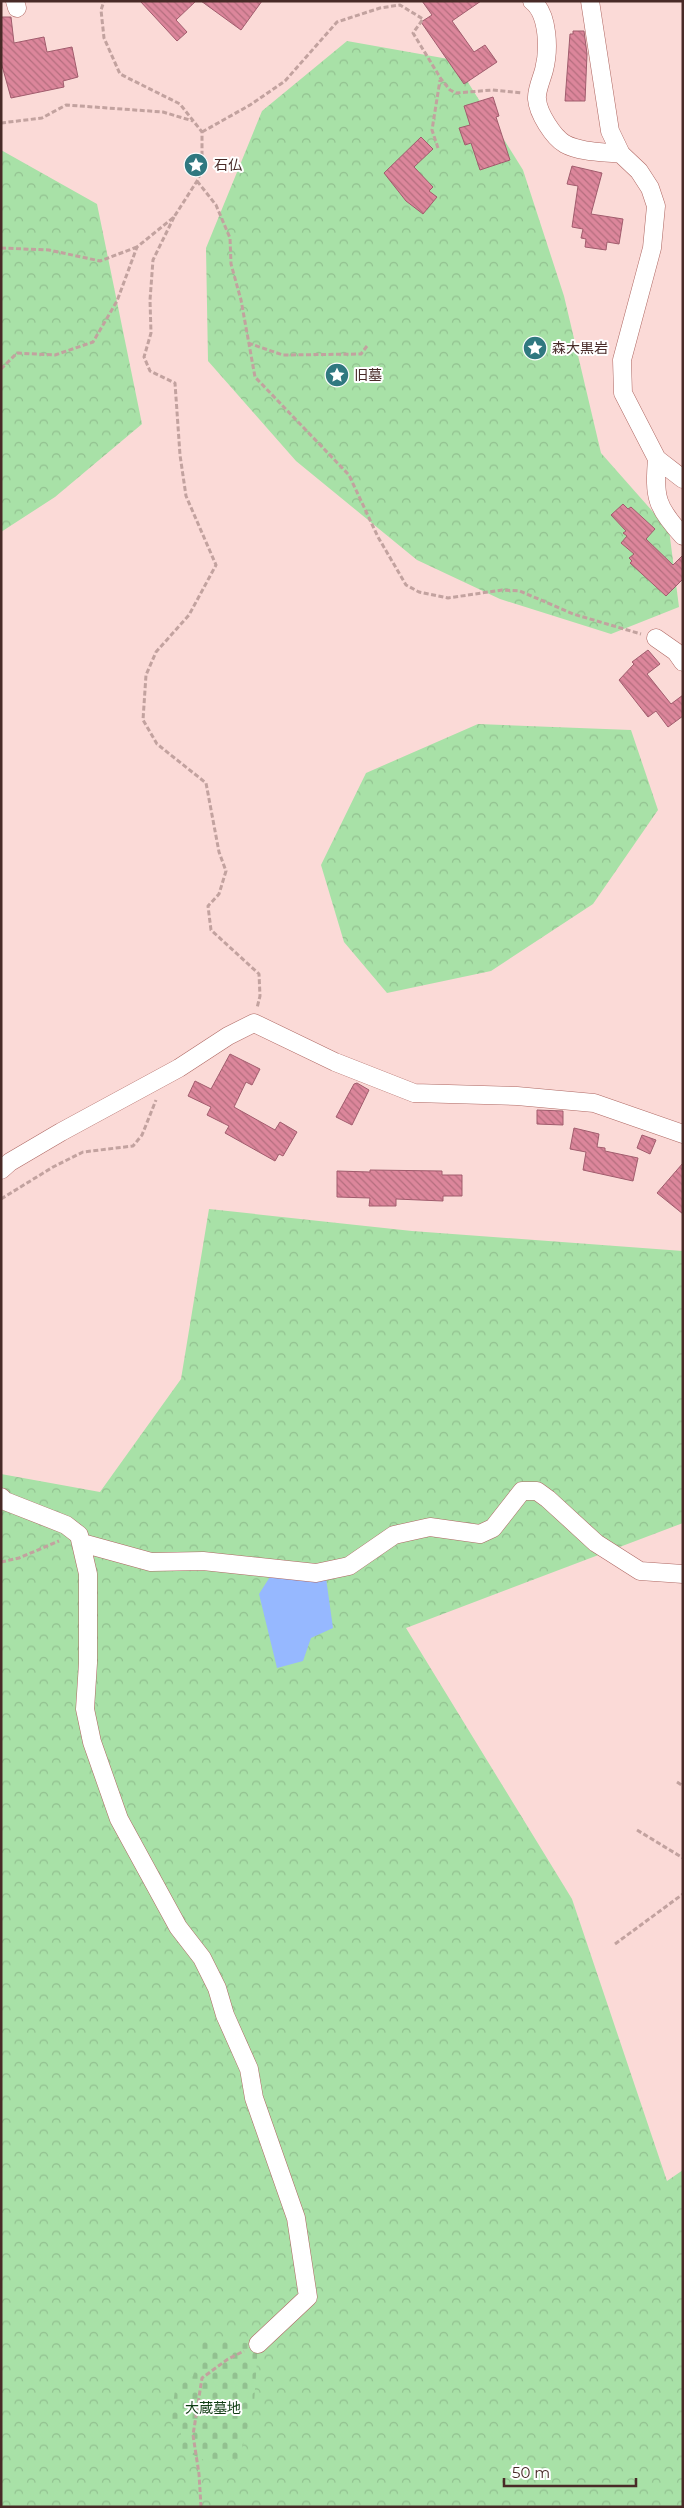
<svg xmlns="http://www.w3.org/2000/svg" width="684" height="2508" font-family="Montserrat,'Noto Sans JP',sans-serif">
  <defs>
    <pattern id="forest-crowns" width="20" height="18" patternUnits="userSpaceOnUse" patternTransform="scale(1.25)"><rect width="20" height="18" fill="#a8e1a7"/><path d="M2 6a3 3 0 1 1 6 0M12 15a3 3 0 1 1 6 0" fill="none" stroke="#92c190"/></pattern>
    <pattern id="cemetery-stones" width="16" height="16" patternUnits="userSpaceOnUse" patternTransform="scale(1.25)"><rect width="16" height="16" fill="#a8e1a7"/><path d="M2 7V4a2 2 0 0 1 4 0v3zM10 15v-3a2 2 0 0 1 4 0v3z" fill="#92c190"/></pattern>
    <pattern id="building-back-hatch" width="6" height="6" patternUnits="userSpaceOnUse" patternTransform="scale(1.25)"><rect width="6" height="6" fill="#dc869b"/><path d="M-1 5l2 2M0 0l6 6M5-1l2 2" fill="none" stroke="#b46e7e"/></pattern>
  </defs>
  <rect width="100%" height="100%" fill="#fbdad7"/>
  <!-- forest -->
  <path fill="url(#forest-crowns)" d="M347 41 454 60 523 170 564 296 601 453 669 530 679 607 611 634 500 599 417 560 296 461 208 361 206 248 262 111Z
    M1 150 97 204 142 424 55 497 1 532Z
    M478 724 631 730 658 810 593 904 491 971 387 993 344 942 321 865 366 773Z
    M209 1209 412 1231 683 1251V1523L406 1628 572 1899 667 2181 683 2170V2507H1V1474L100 1492 181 1379Z"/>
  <!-- cemetery -->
  <path fill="url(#cemetery-stones)" d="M203 2339 258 2344 254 2404 239 2459 208 2462 181 2449V2429L171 2423 175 2389 193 2376Z"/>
  <!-- water -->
  <path fill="#96b8ff" d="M273 1572 326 1578 333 1628 311 1638 303 1661 277 1668 259 1594Z"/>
  <!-- building -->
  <path fill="url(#building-back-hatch)" stroke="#a15c6d" d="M140 1H196L176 20 187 32 177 41Z
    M201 1H262L241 30Z
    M422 1H481L452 21 474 52 485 45 497 62 464 84 421 22 432 15Z
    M1 17H11L14 43 44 37 47 52 72 47 78 77 63 81 64 87 11 98 1 62Z
    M573 31H584L587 54 585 101H565L570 34H573Z
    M493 97 499 116 496 117 510 160 480 170 471 143 465 145 459 128 470 125 464 106Z
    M421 137 433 149 414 167 433 187 429 191 437 197 423 214 406 201 384 173Z
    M572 166 602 173 591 214 623 219 619 244 607 242 606 250 585 247 586 239 581 238 583 229 572 227 578 186 567 184Z
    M623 504 628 509 631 507 655 529 646 539 673 565 683 555V579L666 596 630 563 632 561 629 558 634 554 621 543 627 536 623 533 626 531 611 515Z
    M648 650 660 664 647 674 671 704 683 695V716L668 727 656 711 648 717 619 680 634 664 632 662Z
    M230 1054 260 1069 252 1085 246 1082 234 1107 275 1130 280 1122 297 1132 283 1156 279 1154 275 1161 225 1133 229 1126 207 1115 211 1107 188 1096 195 1081 211 1089Z
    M357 1083 369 1090 352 1125 336 1117 354 1084Z
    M537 1110 563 1111V1125L537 1124Z
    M574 1128 599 1134 597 1147 605 1148V1151L638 1158 633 1181 583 1170 586 1152 570 1149Z
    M642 1135 656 1140 650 1154 637 1148Z
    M683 1163V1214L657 1193Z
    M370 1170 442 1171V1175H462V1196H443V1201L396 1199V1206H369L370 1198 337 1197V1171L370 1172Z"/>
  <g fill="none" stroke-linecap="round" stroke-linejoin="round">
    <!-- minor casing -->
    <g stroke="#ae6762" stroke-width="19">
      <path id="minor" d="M15 1 17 8
        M532 1C549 14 549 51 544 70 542 78 536 91 537 99 538 113 553 137 565 144 580 152 603 152 621 154
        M590 1 610 131 621 154 639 171 650 188 656 206 652 248 622 360 623 393 657 459 683 479
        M657 459C654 497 656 507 683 536
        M656 638 676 652 683 662
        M1 1170 10 1162 61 1132 179 1068 228 1036 254 1023 335 1062 414 1093 517 1096 594 1103 683 1134
        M1 1497 5 1501 66 1525 79 1535 88 1574V1663L85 1709 92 1742 119 1819 178 1927 202 1958 217 1988 225 2015 249 2069 254 2098 296 2218 308 2297 258 2344
        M82 1543 151 1562 203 1561 316 1573 349 1566 394 1535 430 1527 480 1534 493 1528 522 1491H537L548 1499 596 1543 640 1571 683 1574"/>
    </g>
    <!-- path -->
    <path stroke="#c2a29f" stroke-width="3" stroke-dasharray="5 2.5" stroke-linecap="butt" d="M1 123 42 118 66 105 163 112 193 121
      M202 132 250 105 285 81 337 22 380 8 400 5 423 19 413 33 441 79 450 90 456 93 492 90 522 93
      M438 148 432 130 440 80
      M197 181 216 205 230 238 231 264 241 300 255 377 349 475 378 537 406 585 419 592 448 598 502 590 520 591 573 614 641 634
      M174 217 153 260 150 300 151 333 144 357 150 371 175 383 180 455 186 496 216 565 189 615 156 652 146 675 143 720 157 744 206 783 219 852 226 871 219 894 208 906 211 930 259 974 260 996 257 1008
      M1 248 49 250 100 261 137 247
      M248 343 283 355 361 354 367 346
      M1 369 17 353 55 355 93 342 117 301 137 247 174 217 197 181 202 170V132L180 104 120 74 104 38 101 10 104 1
      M1 1199 53 1167 83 1152 133 1146 142 1135 156 1100
      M1 1562 19 1558 59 1541
      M677 1782 683 1786
      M637 1830 683 1858
      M615 1944 683 1894
      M201 2507 199 2474 193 2435 202 2378 228 2359 244 2351"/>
    <!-- minor -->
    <use href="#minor" stroke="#fff" stroke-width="18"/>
  </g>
  <!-- icons -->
  <defs>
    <g id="sight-disc" transform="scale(1.25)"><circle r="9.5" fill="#307880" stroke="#fff"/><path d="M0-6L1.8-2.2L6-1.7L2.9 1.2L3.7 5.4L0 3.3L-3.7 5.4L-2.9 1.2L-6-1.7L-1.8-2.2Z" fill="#fff"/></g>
  </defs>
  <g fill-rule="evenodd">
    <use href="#sight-disc" x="196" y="165"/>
    <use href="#sight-disc" x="535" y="348"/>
    <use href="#sight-disc" x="337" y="375"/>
  </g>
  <g text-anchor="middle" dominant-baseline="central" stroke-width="4" stroke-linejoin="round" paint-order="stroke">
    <!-- poi labels -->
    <g font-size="14" fill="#482a27" stroke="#fff" text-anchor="start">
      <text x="214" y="165">石仏</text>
      <text x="552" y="348">森大黒岩</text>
      <text x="354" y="375">旧墓</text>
    </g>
    <!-- park labels -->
    <g font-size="14" fill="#113d14" stroke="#fff">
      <text x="213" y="2408">大蔵墓地</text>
    </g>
  </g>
  <!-- border -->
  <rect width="684" height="2508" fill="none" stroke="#482a27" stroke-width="5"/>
  <!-- scale -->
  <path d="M504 2478v8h132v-8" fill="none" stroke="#482a27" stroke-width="2.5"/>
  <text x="512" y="2478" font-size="15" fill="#482a27" stroke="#ffffff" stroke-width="4" paint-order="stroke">50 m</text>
</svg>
